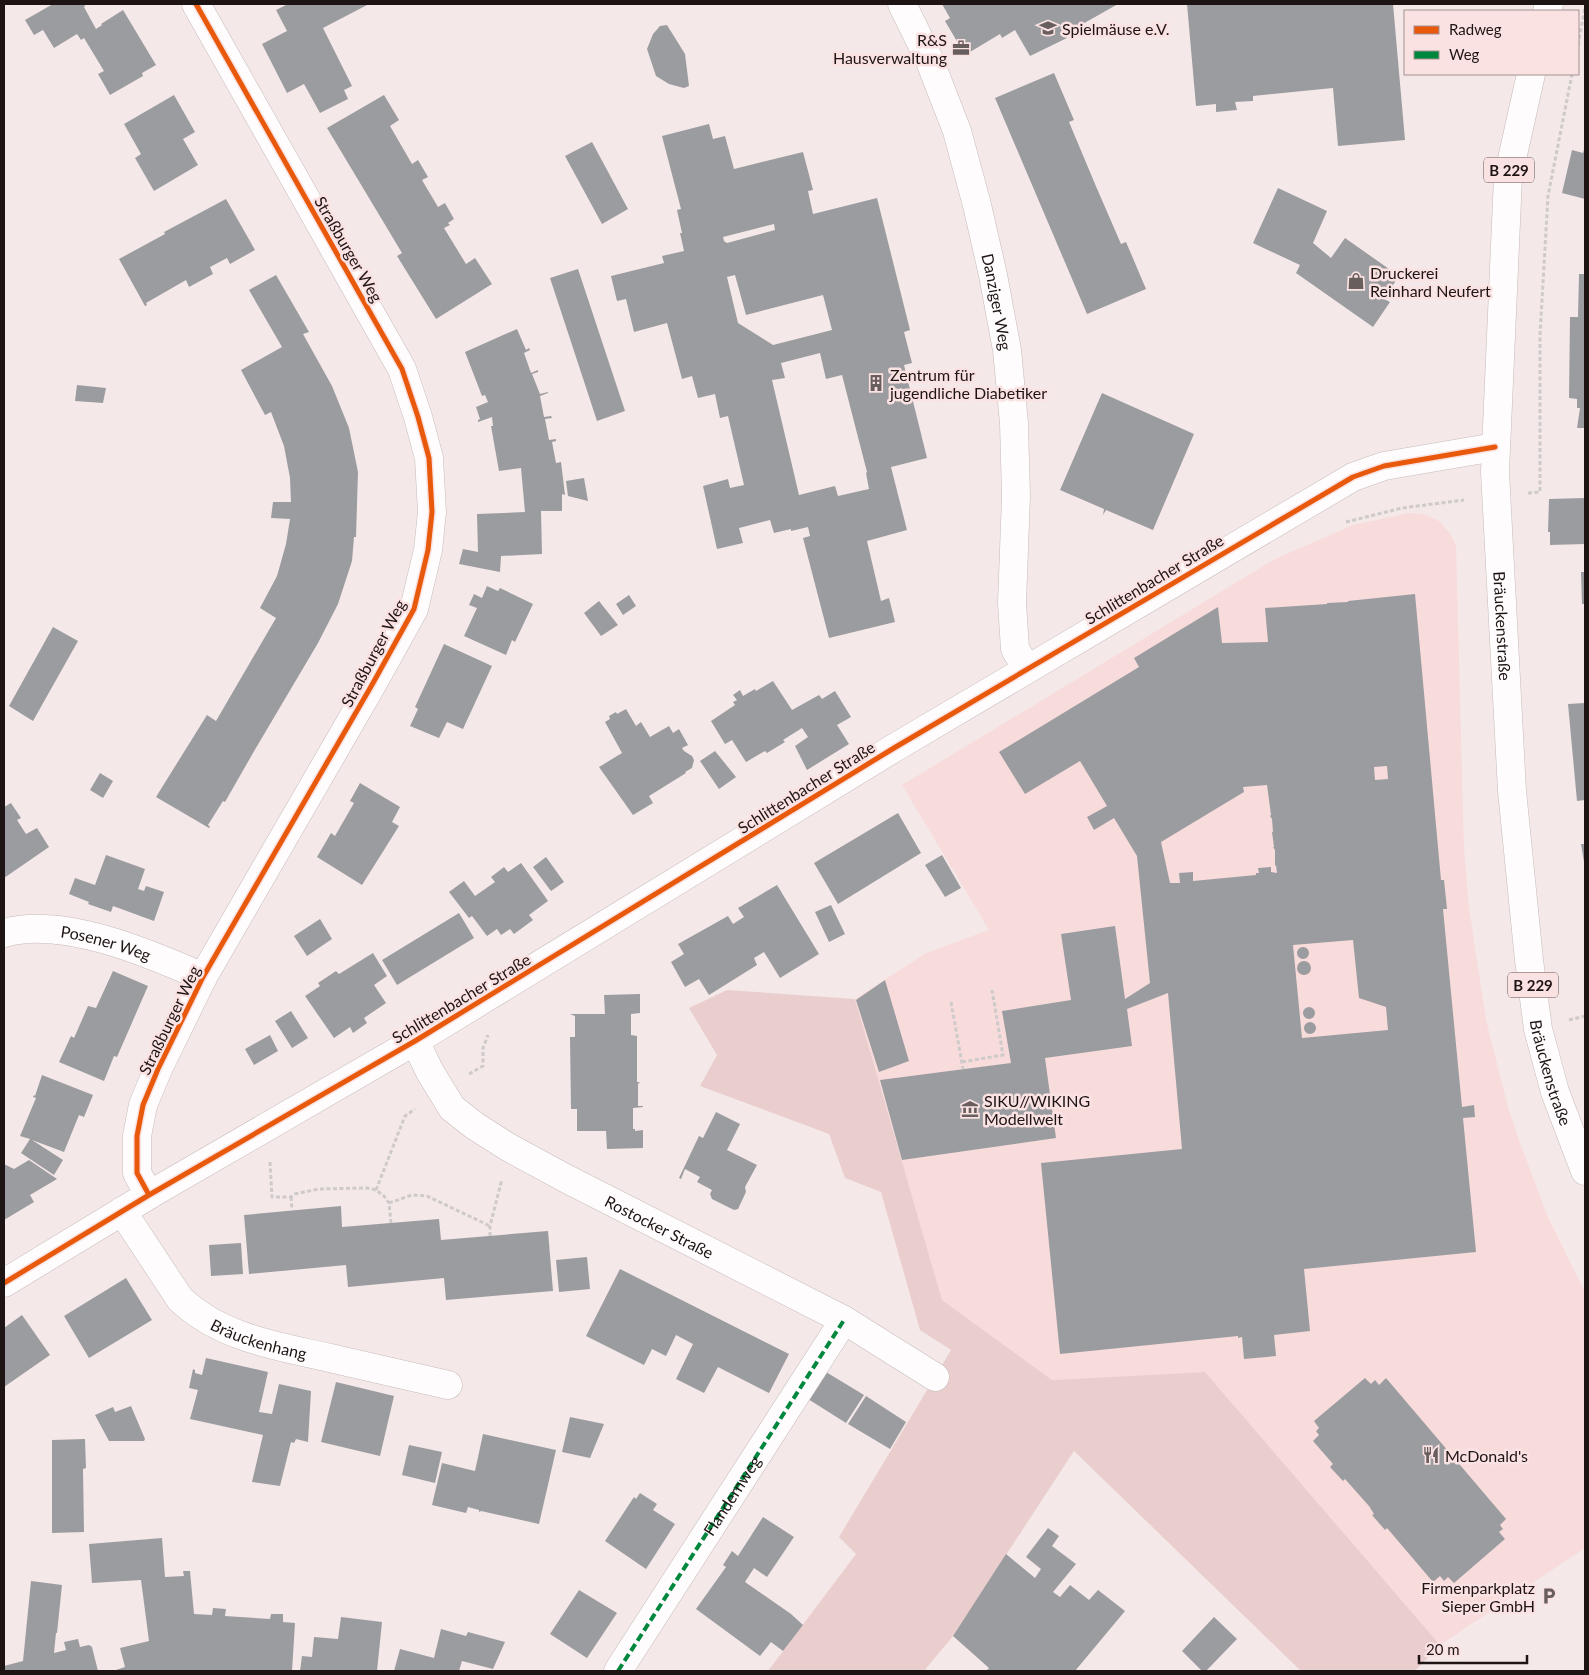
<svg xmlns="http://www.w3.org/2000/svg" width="1589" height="1675" font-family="Lato,sans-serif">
  <rect width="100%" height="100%" fill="#f5e8e8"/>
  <!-- built -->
  <path fill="#f8dcdc" d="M1409 513 1424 514 1439 521 1450 533 1456 545 1464 848 1469 907 1486 1020 1508 1107 1520 1143 1547 1215 1585 1292V1548L1440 1645 1205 1372 1052 1380 942 1300 855 999 926 953 989 930 902 785 1275 559 1353 525Z"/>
  <!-- green -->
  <path fill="#eacece" d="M727 990 855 999 942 1300 1052 1380 1205 1372 1440 1645 1415 1671H1301L1074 1451 953 1636 924 1671H768L856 1554 839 1537 951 1350 920 1330 881 1192 845 1178 829 1134 700 1086 717 1055 689 1008Z"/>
  <!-- building -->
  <path fill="#9b9ca0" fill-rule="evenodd" d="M53 4H84L85 6 84 7 96 29 102 25 101 24 123 10 156 65 142 73 143 76 110 95 98 74 104 71 84 38 81 40 77 34 54 48 43 30 34 35 25 20Z
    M288 4H369L323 28 352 86 344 90 348 99 320 113 304 84 287 93 262 44 287 31 276 10Z
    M942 4H1118L1065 34 1067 38 1030 56 1015 30 1002 38 1000 34 965 55 945 21 950 18Z
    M1187 4H1393L1405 140 1338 146 1333 88 1253 96V101L1235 102 1237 110 1216 112V104L1196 106Z
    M667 25 685 54 689 86 684 88 669 84 656 76 647 49 653 34 660 26Z
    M1054 73 1074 120 1069 122 1095 184 1121 244 1126 242 1146 289 1087 314 995 98Z
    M174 95 195 132 183 139 198 165 154 191 135 158 141 154 124 124Z
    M384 95 399 120 390 126 412 164 418 160 428 177 422 180 438 207 445 203 454 219 448 223 450 225 444 228 466 264 475 258 492 284 436 319 397 256 402 253 327 128Z
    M709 124 713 139 725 136 734 169 803 152 813 190 808 191 813 214 877 198 910 330 904 332 912 363 904 365 927 458 891 467 907 530 867 541 881 601 889 598 895 622 829 638 803 538 810 536 808 527 791 531V529L774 533 770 520 739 528 743 543 717 549 703 486 728 479 730 488 744 485 728 416 720 418 715 394 698 398 692 376 682 379 667 323 634 332 626 299 617 301 611 276 664 263 662 256 684 251 680 233H682L677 210 681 209 662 136ZM774 224 775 230 727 243 724 241 723 237ZM735 275 746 315 823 295 832 330 773 345 738 323 727 277ZM820 353 826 379 842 375 867 472 866 473 869 489 838 496 835 486 799 495 772 380 785 378 781 363Z
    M592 142 628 209 602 224 565 156Z
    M1585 146V199L1562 193 1572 150 1583 153Z
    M1278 188 1327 211 1313 243 1331 258 1345 238 1399 276 1384 299 1390 302 1373 327 1296 273 1300 265 1253 243Z
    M226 199 255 250 230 264 227 258 210 267 213 274 189 287 186 280 146 303 147 305 145 306 119 259 165 234 164 232Z
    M578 269 625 411 597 421 550 278Z
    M1579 274H1585V428H1577L1580 408H1577V399L1569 398 1570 317H1578Z
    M276 275 309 332 303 334 332 386 349 428 358 472 356 537H354L352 561 338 604 318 643 253 753 225 802 223 801 208 825 210 827 209 828 156 797 207 715 216 721 276 618 260 608 277 576 286 544 290 519 271 518 273 502H291L290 478 284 446 271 412 265 415 241 370 282 347 249 290Z
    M517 329 526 350 529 348 530 350 524 353 531 373 538 370V372L532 374 540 394 548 392V393L540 396 544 417 551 416 552 418 545 419 549 440 556 439V441L552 442 556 463 561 462 565 495 562 494V511H541L542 554 501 556 500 572 459 564 463 549 478 552 477 514 525 512 521 468 499 471 491 426H493L492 417 478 422V420L480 419 476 407 488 402 485 395 482 396 465 352Z
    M77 385 106 388 103 403 75 401Z
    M1102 393 1194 434 1153 530 1106 510 1103 515 1104 509 1060 490Z
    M584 478 588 501 568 496 566 481Z
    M1585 498V544L1550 545V532H1548L1549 499Z
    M1581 572H1585V604H1582Z
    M487 586 498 591 500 588 533 604 515 642 512 640 506 655 464 636 477 608 469 605 474 594 482 598Z
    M1415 594 1441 880H1444L1447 909H1443L1462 1107 1474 1105 1475 1117 1463 1118 1476 1252 1304 1269 1310 1331 1274 1335 1276 1356 1244 1359 1242 1337 1238 1338V1336L1060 1354 1041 1163 1182 1149 1168 993 1127 1009 1132 1046 1045 1058 1056 1138 902 1160 880 1080 1011 1063 1002 1011 1071 1000 1061 934 1115 926 1125 999 1150 983 1137 856 1114 818 1094 830 1087 817 1107 806 1080 761 1025 794 999 752 1139 667 1134 658 1218 607 1222 643 1268 642 1265 608 1327 604V603L1348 602V601ZM1387 766 1388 779 1375 780 1374 767ZM1267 785 1271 815 1270 816 1272 819 1273 832H1272L1274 847H1273L1275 850V866L1276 865 1277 873 1271 872V867L1258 868 1259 873H1256V875L1193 881V872L1179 873 1180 883H1170L1161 842 1244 792 1243 787ZM1353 940 1359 998 1386 1007 1388 1030 1302 1038 1293 945Z
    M629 595 636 606 623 615 616 604Z
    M599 601 618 625 601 636 584 613Z
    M53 627 78 641 33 721 9 706Z
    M444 644 492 666 463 729 447 722 439 738 410 726 418 709 415 707Z
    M773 681 792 710 819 695 822 699 835 691 851 717 837 725 849 744 807 770 795 746 808 737 802 728 783 740 785 742 767 753 765 751 746 762 732 740 725 744 711 721 735 705 733 702 737 700 733 695 740 690 743 696 755 689 756 691Z
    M1585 703V800L1577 801 1568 704Z
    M626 709 636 726 641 722 650 737 669 726 673 733 679 729 688 745 682 748 684 751 692 756 694 760 692 768 685 772 686 773 649 796 653 803 633 815 599 767 622 753 605 722 610 719 609 716 616 712 617 714Z
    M715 751 736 777 719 789 700 761Z
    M100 773 113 781 103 798 90 790Z
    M360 783 400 807 392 822 399 826 362 885 317 857 331 833 335 836 354 803 350 801Z
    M11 803 21 818 17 820 26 834 37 828 49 847 4 878V807Z
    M898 813 921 853 838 904 814 863Z
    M1581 844H1585V862H1584Z
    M106 855 145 869 138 889 144 891 146 886 164 892 154 921 113 906 111 912 88 904 89 902 69 894 75 878 95 885Z
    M942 855 961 888 945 897 925 865Z
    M546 857 564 882 551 891 533 867Z
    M521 863 548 901 529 915 533 920 514 934 510 929 501 935 497 929 487 936 472 916 469 918 449 892 464 881 475 896 495 882 491 877 504 867 508 872Z
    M777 885 819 954 780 978 764 952 754 958 757 965 709 995 699 979 685 987 671 962 684 954 678 944 728 916 733 924 744 917 738 908Z
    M831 905 845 934 829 942 815 912Z
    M459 913 474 938 397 985 382 960Z
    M320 919 332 939 307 956 294 936Z
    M1297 953a6 6 0 1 1 12 0a6 6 0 1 1-12 0Z
    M373 953 387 976 374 985 386 1003 364 1018 367 1023 353 1033 350 1027 334 1038 305 996 320 986 318 983 336 971 339 974Z
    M1297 968a7 7 0 1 1 14 0a7 7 0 1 1-14 0Z
    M113 971 148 986 117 1057 114 1056 104 1081 59 1062 71 1036 74 1038 88 1006 96 1008Z
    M885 980 909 1061 879 1072 856 1000Z
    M640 994V1013L631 1014V1035L637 1036V1082H640L638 1084V1106H643V1107L633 1108V1129H635V1131L643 1130V1148L607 1149 606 1131H577V1109H571L570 1037H575V1016L570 1014H605L604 995Z
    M1303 1013a6 6 0 1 1 12 0a6 6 0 1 1-12 0Z
    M291 1011 308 1038 292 1048 275 1021Z
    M1304 1028a6 6 0 1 1 12 0a6 6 0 1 1-12 0Z
    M270 1035 278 1051 254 1065 245 1049Z
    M42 1075 93 1095 84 1117 79 1115 64 1152 32 1140 63 1160 54 1175 21 1153 30 1139 20 1136 36 1098 33 1097 34 1095 35 1096Z
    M716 1112 740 1124 727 1150 757 1165 745 1187 746 1192 738 1209 734 1210 712 1199 710 1194 712 1190 697 1182 700 1177 685 1169 681 1179 679 1178 699 1136 703 1138Z
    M29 1160 57 1179 30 1195 34 1202 4 1220V1164L14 1169Z
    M341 1206 342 1227 439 1219 441 1240 548 1231 553 1291 446 1300 444 1278 348 1287 346 1265 249 1274 244 1215Z
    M241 1243 243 1274 211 1276 209 1245Z
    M587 1257 590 1289 559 1292 556 1260Z
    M620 1269 789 1354 769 1393 718 1367 704 1393 676 1379 693 1344 676 1335 666 1356 652 1349 644 1365 586 1336Z
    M126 1278 152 1320 89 1358 64 1316Z
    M22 1315 50 1355 4 1387V1328Z
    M206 1358 268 1372 259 1412 272 1414 279 1384 311 1391 308 1442 296 1439 294 1443 291 1442 280 1486 252 1482 263 1435 190 1419 198 1390 189 1388 193 1369 195 1370V1373L202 1375Z
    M826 1372 864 1395 846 1423 808 1399Z
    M1365 1378 1371 1384 1375 1380 1379 1385 1386 1378 1506 1519 1500 1525 1503 1529 1499 1532 1505 1539 1454 1583 1448 1577 1444 1581 1440 1576 1433 1582 1387 1528 1385 1530 1372 1515 1374 1514 1369 1506 1345 1479 1343 1481 1330 1467 1333 1464 1313 1441 1319 1435 1316 1431 1319 1428 1314 1421Z
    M336 1382 394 1396 380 1456 321 1442Z
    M866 1396 906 1422 890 1449 848 1424Z
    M131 1406 145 1439 144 1441H109L95 1415 113 1407 115 1412Z
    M570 1417 604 1424 590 1458 562 1452Z
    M483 1434 556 1450 539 1524 481 1511 479 1512V1510L468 1507 466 1513 432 1505 442 1463 475 1471Z
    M85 1439 86 1468 83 1469 84 1532 52 1533V1440Z
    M409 1445 442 1452 435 1483 402 1475Z
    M640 1493 657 1504 653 1510 675 1524 646 1569 605 1541 634 1497 636 1499Z
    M763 1517 794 1537 767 1577 754 1568 745 1582 791 1614 803 1625 783 1651 771 1642 760 1656 696 1609 726 1567 723 1565 732 1551 738 1556Z
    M1048 1528 1059 1536 1052 1546 1076 1564 1053 1592 1060 1597 1070 1585 1089 1600 1098 1590 1125 1611 1075 1671H986L989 1668 953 1636 1006 1554 1035 1578 1041 1569 1026 1557Z
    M162 1538 165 1577 184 1576 183 1571H190L194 1614 212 1615 213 1608 226 1609 225 1616 270 1619 271 1614H283V1622L295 1623 292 1671H113L125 1667 120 1648 149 1641 141 1580 92 1583 89 1544Z
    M31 1581 62 1585 57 1633H56L54 1653 66 1650 64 1642 78 1639 80 1647 89 1645 92 1647 98 1671H4V1666L23 1661Z
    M579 1590 617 1613 587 1658 550 1634Z
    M341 1617 382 1622 377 1671H300L302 1656 312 1657 314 1637 338 1639Z
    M1214 1617 1237 1639 1206 1671H1202L1182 1651Z
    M441 1629 466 1636 468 1632 505 1642 493 1669 462 1661 459 1671H394L400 1649 434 1658Z"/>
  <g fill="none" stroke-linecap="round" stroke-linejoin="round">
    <!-- minor casing -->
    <g stroke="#c7bbbb" stroke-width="29">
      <g id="minor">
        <path id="s1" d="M902 4 929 59 957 131 977 205 993 275 1007 350 1014 423 1016 497 1012 603 1015 649 1027 669"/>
        <path id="s2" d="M4 933C62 916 149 953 203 977"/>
        <path id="s3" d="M415 1041 430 1072 452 1108 475 1126 508 1147 565 1178 844 1320 935 1377"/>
        <path d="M149 1195 415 1041 894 748 1353 477 1384 466 1495 447"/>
        <path id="s4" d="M122 1211 180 1299C221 1338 277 1346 330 1358 369 1367 409 1376 448 1385"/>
        <path d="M4 1283 149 1195 137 1173V1136L143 1105 158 1069 203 977 373 683 414 609 428 550 432 512 429 458 418 417 402 369 196 4"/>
        <path id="s5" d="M618 1671 844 1320"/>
      </g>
    </g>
    <!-- major casing -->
    <g stroke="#c7bbbb" stroke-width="29">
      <g id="major">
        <path d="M1547 11 1549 4"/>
        <path id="s6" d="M1531 74 1508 177 1495 472 1512 791 1529 960 1538 1029 1555 1092 1585 1171"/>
      </g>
    </g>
    <!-- path -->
    <path stroke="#cecaca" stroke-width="3" stroke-dasharray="4 2.5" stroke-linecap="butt" d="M1578 45 1585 7
      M1528 493 1540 492V335L1548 196 1572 74
      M1346 522 1402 508 1464 500
      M951 1002 963 1069
      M1569 1020 1585 1016
      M962 1062 1003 1055 992 990
      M469 1074 483 1066V1048L488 1035
      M270 1162 272 1197H291L295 1194 319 1189 367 1188 376 1190 384 1196 389 1203 391 1223
      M376 1190 405 1116 415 1109
      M291 1197 292 1210
      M389 1203 412 1195 427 1196 490 1226
      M490 1236V1226L502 1179"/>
    <!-- minor -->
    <use href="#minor" stroke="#fefcfc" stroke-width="28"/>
    <!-- major -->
    <use href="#major" stroke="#fefcfc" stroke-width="28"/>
    <!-- quiet -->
    <path stroke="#00873e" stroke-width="4" stroke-dasharray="8 4" stroke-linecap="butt" d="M618 1671 844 1320"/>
    <!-- cycleway casing -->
    <g stroke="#fbe2e2" stroke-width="8">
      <path id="cycleway" d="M149 1195 415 1041 894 748 1353 477 1384 466 1495 447
        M4 1283 149 1195 137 1173V1136L143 1105 158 1069 203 977 373 683 414 609 428 550 432 512 429 458 418 417 402 369 196 4"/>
    </g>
    <!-- cycleway -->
    <use href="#cycleway" stroke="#e8590c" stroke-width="5"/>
  </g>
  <!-- icons -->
  <defs>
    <g id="school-bare" transform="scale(1.35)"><path d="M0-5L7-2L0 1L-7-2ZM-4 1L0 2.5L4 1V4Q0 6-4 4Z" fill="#695e5e" stroke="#fbe2e2" stroke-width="2.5" paint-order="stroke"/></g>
    <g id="office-bare" transform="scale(1.35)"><path d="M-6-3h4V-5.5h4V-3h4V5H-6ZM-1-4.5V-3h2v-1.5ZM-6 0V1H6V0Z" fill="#695e5e" stroke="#fbe2e2" stroke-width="2.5" paint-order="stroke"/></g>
    <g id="shop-bare" transform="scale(1.35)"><path d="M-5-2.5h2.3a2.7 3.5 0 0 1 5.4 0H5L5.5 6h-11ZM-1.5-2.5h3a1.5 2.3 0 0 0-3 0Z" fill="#695e5e" stroke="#fbe2e2" stroke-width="2.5" paint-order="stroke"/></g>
    <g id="building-bare" transform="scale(1.35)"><path d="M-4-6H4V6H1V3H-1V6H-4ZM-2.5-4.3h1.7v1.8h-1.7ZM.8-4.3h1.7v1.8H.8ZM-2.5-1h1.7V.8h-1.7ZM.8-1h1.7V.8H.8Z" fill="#695e5e" stroke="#fbe2e2" stroke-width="2.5" paint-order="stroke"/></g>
    <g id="museum-bare" transform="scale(1.35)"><path d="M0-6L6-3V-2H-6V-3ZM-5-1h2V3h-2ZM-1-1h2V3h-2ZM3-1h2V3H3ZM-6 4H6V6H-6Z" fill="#695e5e" stroke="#fbe2e2" stroke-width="2.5" paint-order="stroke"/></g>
    <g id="restaurant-bare" transform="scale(1.35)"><path d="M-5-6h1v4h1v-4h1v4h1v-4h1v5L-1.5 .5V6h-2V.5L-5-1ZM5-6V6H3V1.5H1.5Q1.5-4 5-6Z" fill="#695e5e" stroke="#fbe2e2" stroke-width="2.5" paint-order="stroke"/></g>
    <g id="parking-bare" transform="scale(1.35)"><path d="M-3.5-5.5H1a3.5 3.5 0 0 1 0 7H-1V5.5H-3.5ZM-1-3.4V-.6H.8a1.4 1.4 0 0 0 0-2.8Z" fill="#695e5e" stroke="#fbe2e2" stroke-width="2.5" paint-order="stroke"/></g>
  </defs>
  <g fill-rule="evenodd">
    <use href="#school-bare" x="1048" y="28"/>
    <use href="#office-bare" x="961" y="48"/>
    <use href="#shop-bare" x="1356" y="281"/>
    <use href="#building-bare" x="876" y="383"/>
    <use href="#museum-bare" x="970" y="1109"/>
    <use href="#restaurant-bare" x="1431" y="1455"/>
    <use href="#parking-bare" x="1549" y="1596"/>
  </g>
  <g text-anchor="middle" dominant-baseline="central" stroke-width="5" stroke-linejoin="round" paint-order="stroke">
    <!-- shield labels -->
    <g fill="#fbe2e2" stroke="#605252" stroke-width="1">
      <rect x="1484" y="157.5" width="50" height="25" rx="4"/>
      <rect x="1508" y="972.5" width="50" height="25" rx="4"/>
    </g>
    <g font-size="15" font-weight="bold" fill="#1e1414">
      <text x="1509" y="170">B 229</text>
      <text x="1533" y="985">B 229</text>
    </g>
    <!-- poi labels -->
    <g font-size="16" fill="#1e1414" stroke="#fbe2e2" text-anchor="start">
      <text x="1062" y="28">Spielmäuse e.V.</text>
      <text x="947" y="39" text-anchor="end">R&amp;S<tspan x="947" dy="18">Hausverwaltung</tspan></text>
      <text x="1370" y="272">Druckerei<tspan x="1370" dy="18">Reinhard Neufert</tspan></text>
      <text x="890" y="374">Zentrum für<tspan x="890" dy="18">jugendliche Diabetiker</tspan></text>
      <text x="984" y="1100">SIKU//WIKING<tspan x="984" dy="18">Modellwelt</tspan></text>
      <text x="1445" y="1455">McDonald's</text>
      <text x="1535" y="1587" text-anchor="end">Firmenparkplatz<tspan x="1535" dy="18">Sieper GmbH</tspan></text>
    </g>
    <!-- street labels -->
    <g font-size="16" fill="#1e1414" stroke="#fbe2e2">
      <text transform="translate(349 249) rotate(60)">Straßburger Weg</text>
      <text stroke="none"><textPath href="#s1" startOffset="314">Danziger Weg</textPath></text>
      <text transform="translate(1154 579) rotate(-31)">Schlittenbacher Straße</text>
      <text stroke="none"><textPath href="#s6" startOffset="555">Bräuckenstraße</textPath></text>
      <text transform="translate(373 653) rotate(-62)">Straßburger Weg</text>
      <text transform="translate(806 787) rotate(-32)">Schlittenbacher Straße</text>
      <text stroke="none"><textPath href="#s2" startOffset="104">Posener Weg</textPath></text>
      <text transform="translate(461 998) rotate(-31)">Schlittenbacher Straße</text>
      <text transform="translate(169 1020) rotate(-64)">Straßburger Weg</text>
      <text stroke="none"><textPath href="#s6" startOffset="1005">Bräuckenstraße</textPath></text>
      <text stroke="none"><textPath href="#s3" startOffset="316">Rostocker Straße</textPath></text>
      <text stroke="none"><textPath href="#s4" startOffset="195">Bräuckenhang</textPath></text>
      <text stroke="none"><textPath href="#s5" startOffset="209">Flandernweg</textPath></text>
    </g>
  </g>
  <!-- border -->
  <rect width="1589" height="1675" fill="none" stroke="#1e1414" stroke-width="10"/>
  <!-- legend -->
  <rect x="1404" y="10" width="175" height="65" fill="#fbe2e2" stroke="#a39090"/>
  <rect x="1414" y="26" width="25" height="8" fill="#e8590c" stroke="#a39090"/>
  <text x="1449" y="35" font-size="15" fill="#1e1414">Radweg</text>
  <rect x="1414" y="51" width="25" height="8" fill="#00873e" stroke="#a39090"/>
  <text x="1449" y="60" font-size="15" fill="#1e1414">Weg</text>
  <!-- scale -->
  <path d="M1419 1655v8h108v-8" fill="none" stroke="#1e1414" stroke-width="2.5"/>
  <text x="1426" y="1655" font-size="15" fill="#1e1414" stroke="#fbe2e2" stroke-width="4" paint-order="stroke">20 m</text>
</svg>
